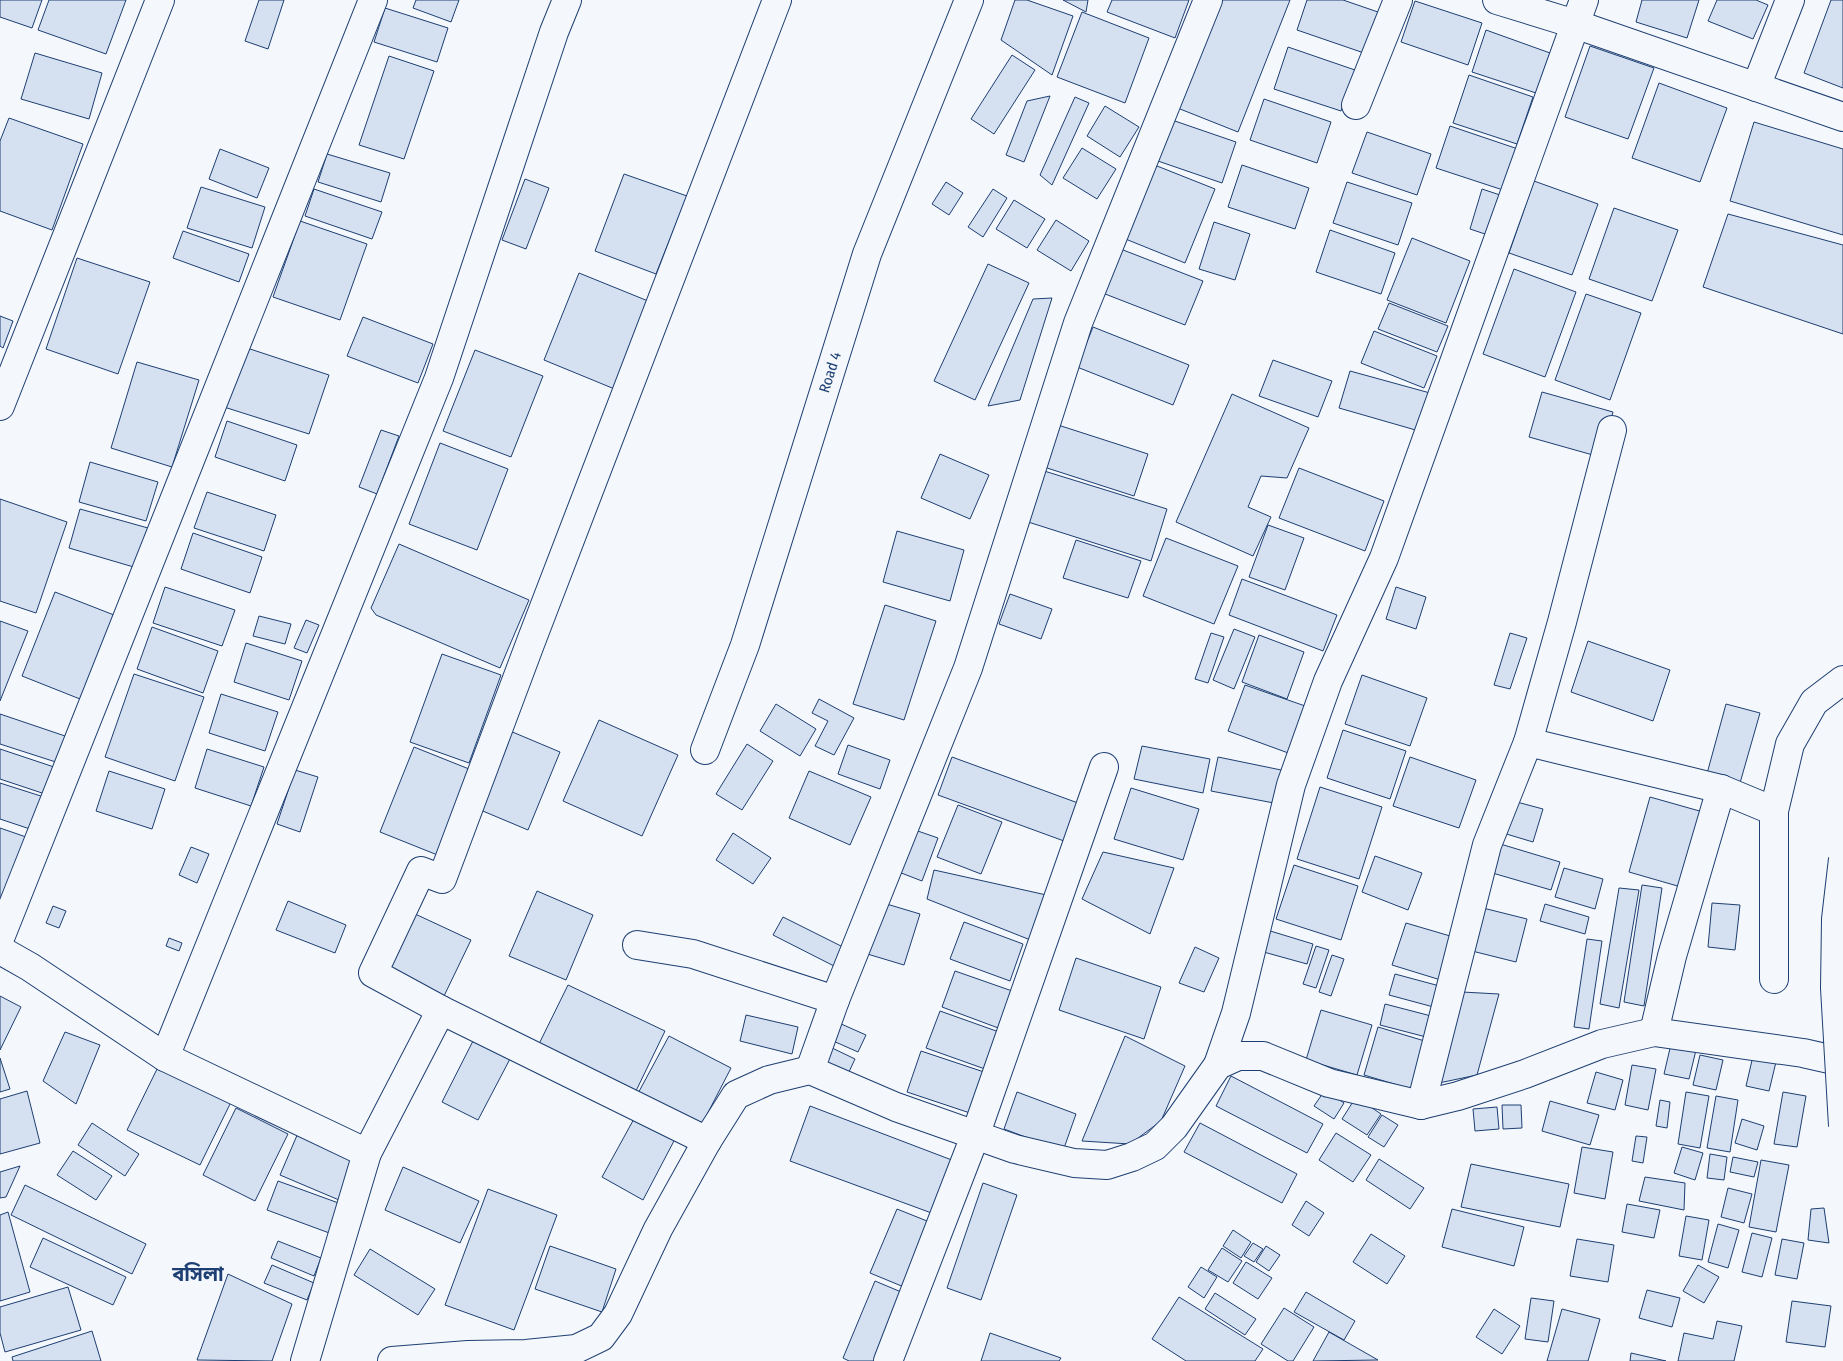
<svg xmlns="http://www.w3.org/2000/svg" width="1843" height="1361" font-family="'Fira Sans Condensed','Noto Sans Bengali',sans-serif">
  <rect width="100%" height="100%" fill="#f4f7fb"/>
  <!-- building -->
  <path fill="#d5e0f0" stroke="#1d3f73" d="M0 0H42L32 28 0 17Z
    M49 0H126L106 54 38 30Z
    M259 0H284L268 49 245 41Z
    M416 0H459L451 22 413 8Z
    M1015 0H1027L1073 16 1052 75 1001 40Z
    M1063 0H1088L1086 12Z
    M1112 0H1189L1175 38 1107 12Z
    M1218 0H1290L1238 132 1175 107Z
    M1307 0H1343L1378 12 1364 53 1297 30Z
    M1642 0H1699L1687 38 1636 22Z
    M1717 0H1756L1768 5 1753 39 1708 21Z
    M1831 0H1843V88L1804 73Z
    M1415 1 1482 23 1468 65 1401 42Z
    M385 8 448 28 437 62 374 42Z
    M1082 12 1149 38 1125 103 1057 77Z
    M1486 30 1550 53 1536 93 1472 72Z
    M1590 46 1654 68 1628 139 1565 117Z
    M1288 47 1355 70 1341 111 1274 89Z
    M35 53 102 73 89 119 21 99Z
    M1012 55 1035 70 994 134 971 119Z
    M389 56 434 71 404 159 359 145Z
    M1469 75 1533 97 1517 144 1453 123Z
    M1659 83 1727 108 1700 182 1632 158Z
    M1050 96 1024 162 1006 155 1027 101Z
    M1075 97 1089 103 1052 185 1040 175Z
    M1264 99 1331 122 1317 163 1250 140Z
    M1105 106 1139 127 1120 157 1087 136Z
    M9 118 83 144 52 230 0 211V141Z
    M1169 119 1236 142 1222 183 1155 160Z
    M1754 122 1843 149V235L1730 201Z
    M1450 126 1518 149 1503 190 1436 168Z
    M1367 132 1431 154 1417 195 1352 173Z
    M1082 148 1116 169 1097 199 1063 178Z
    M220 149 269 168 257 198 209 179Z
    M327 154 390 173 381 202 318 182Z
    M1152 164 1215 189 1185 263 1123 238Z
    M1242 165 1309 188 1295 229 1228 207Z
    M624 174 687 196 656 274 595 251Z
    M525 179 549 188 526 249 502 240Z
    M1534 181 1598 204 1572 275 1509 253Z
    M946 182 963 193 949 215 932 204Z
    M1347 182 1412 203 1398 245 1333 223Z
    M201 187 265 207 252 248 187 228Z
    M314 189 382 212 372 239 305 216Z
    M993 189 1007 198 983 237 968 227Z
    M1482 189 1500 195 1488 235 1470 229Z
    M1014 200 1045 219 1027 248 996 229Z
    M1614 208 1678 230 1652 301 1589 279Z
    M1728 214 1843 245V334L1703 287Z
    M1056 220 1089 241 1071 271 1037 250Z
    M300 221 367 244 340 320 273 297Z
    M1214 222 1250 234 1235 280 1199 269Z
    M1330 230 1395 253 1381 294 1316 272Z
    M183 231 249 254 239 282 173 258Z
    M1412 238 1470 261 1446 323 1387 300Z
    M1118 248 1203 281 1185 325 1100 292Z
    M77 258 150 282 118 374 46 349Z
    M988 264 1029 283 975 400 934 381Z
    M1514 269 1576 292 1545 377 1483 354Z
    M579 273 653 303 617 390 544 360Z
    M1586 294 1641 313 1610 400 1555 380Z
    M1052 298 1020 400 988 406 1033 299Z
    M1389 303 1448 326 1437 352 1378 329Z
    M0 316 13 321 3 348 0 346Z
    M363 317 433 344 418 383 347 356Z
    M1093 327 1189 365 1173 405 1077 367Z
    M1374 331 1437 356 1424 388 1361 363Z
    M244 347 329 375 309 434 224 407Z
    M475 350 543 376 511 457 443 431Z
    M1273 360 1332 381 1318 417 1259 396Z
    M137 362 199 380 172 467 111 448Z
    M1350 371 1430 393 1419 431 1339 408Z
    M1542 392 1613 412 1600 457 1529 437Z
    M1232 394 1309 428 1287 478 1261 476 1248 507 1271 517 1253 556 1176 522Z
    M227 421 297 445 285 481 215 457Z
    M1058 425 1148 454 1134 496 1044 467Z
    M381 430 399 436 377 494 359 487Z
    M440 443 508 469 477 550 409 524Z
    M940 454 989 475 970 519 921 498Z
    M90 462 158 482 146 521 79 502Z
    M1299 468 1384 501 1365 551 1279 518Z
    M1041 470 1167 509 1151 561 1025 521Z
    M207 492 276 515 264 551 194 528Z
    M0 499 67 522 36 613 0 601Z
    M80 509 148 528 137 568 69 548Z
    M1268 525 1304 538 1285 590 1249 577Z
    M897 531 964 550 950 601 883 582Z
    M193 533 262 557 250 593 181 569Z
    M1166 538 1238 566 1214 624 1143 596Z
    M1076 540 1141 561 1128 598 1063 578Z
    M399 544 529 600 500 668 376 615 371 608Z
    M1242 579 1337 615 1323 651 1229 615Z
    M165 587 235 610 222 646 153 623Z
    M1396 587 1426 597 1416 629 1386 619Z
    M55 592 114 615 80 699 22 676Z
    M1010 594 1052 609 1041 639 999 624Z
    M885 605 936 621 904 720 853 704Z
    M259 616 291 624 285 644 253 636Z
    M306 620 319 625 307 653 294 648Z
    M0 621 28 631 0 701Z
    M152 627 218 651 203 693 137 669Z
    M1234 629 1255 637 1234 689 1213 680Z
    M1211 633 1224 637 1208 683 1195 679Z
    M1510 633 1527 638 1510 689 1494 685Z
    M1259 635 1304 652 1287 699 1242 682Z
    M1588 641 1670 670 1653 721 1571 692Z
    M246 643 302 661 289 700 234 682Z
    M442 654 501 675 469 763 410 742Z
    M134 674 204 697 175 781 105 757Z
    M1362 675 1427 698 1410 746 1345 724Z
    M1245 685 1308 707 1291 754 1228 731Z
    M221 694 278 712 265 751 209 733Z
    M819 699 854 718 834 755 815 746 828 721 812 713Z
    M776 704 816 729 800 756 760 731Z
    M1726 704 1760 713 1738 790 1705 781Z
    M0 714 71 738 62 764 0 744Z
    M599 720 678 755 642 836 563 801Z
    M1343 730 1406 751 1390 799 1327 778Z
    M510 731 560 752 528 830 478 809Z
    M747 744 773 761 742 810 716 794Z
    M848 745 890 760 880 789 838 774Z
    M1142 746 1210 759 1203 793 1134 779Z
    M414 747 474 771 440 856 380 832Z
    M0 749 60 769 51 796 0 779Z
    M207 749 264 767 251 806 195 788Z
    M952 757 1078 803 1064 841 938 795Z
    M1218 757 1286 771 1279 804 1211 791Z
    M1410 757 1476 780 1459 828 1393 806Z
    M295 770 318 777 300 832 277 824Z
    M109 771 165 789 152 829 96 811Z
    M809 771 871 797 850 845 789 818Z
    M0 783 47 798 36 831 0 819Z
    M1320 787 1382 807 1359 879 1297 859Z
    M1131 788 1199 809 1183 860 1114 839Z
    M1650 797 1703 812 1681 887 1629 872Z
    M1513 801 1543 809 1533 842 1503 833Z
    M958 805 1002 822 981 874 937 857Z
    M0 828 29 838 0 912Z
    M912 829 938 838 922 881 896 871Z
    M733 833 771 858 753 884 716 860Z
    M1497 843 1560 862 1551 890 1489 872Z
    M191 847 209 854 197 883 179 875Z
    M1103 852 1174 868 1150 934 1082 899Z
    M1375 856 1422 873 1408 910 1362 892Z
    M1294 865 1358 886 1341 940 1276 919Z
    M1564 868 1603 879 1595 909 1555 897Z
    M934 870 1051 896 1033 941 927 899Z
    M1642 885 1662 888 1644 1006 1624 1002Z
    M1619 888 1639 890 1619 1008 1600 1004Z
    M537 891 593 915 566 980 509 956Z
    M288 901 346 925 335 953 276 930Z
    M880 902 920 914 904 965 864 953Z
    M1712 903 1740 905 1735 950 1708 947Z
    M1545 904 1589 917 1585 934 1540 921Z
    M53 906 66 911 59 928 46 923Z
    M1479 907 1527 919 1516 962 1468 950Z
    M413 913 471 940 444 996 386 969Z
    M783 917 843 947 834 966 773 935Z
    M964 922 1023 944 1010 981 950 959Z
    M1406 923 1457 938 1444 981 1392 965Z
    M1267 930 1313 944 1307 964 1260 951Z
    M169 938 182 943 179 951 166 946Z
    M1587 939 1602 941 1589 1029 1574 1027Z
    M1316 946 1329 950 1316 988 1303 984Z
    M1195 947 1219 958 1204 992 1179 983Z
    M1332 955 1344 959 1331 996 1319 992Z
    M1076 958 1161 987 1144 1039 1059 1010Z
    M955 971 1015 992 1001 1029 942 1007Z
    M1395 974 1447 988 1441 1009 1389 995Z
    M568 985 665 1031 634 1095 537 1048Z
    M1462 992 1499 994 1477 1075 1434 1084Z
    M0 996 21 1007 0 1050Z
    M1385 1004 1435 1017 1430 1038 1380 1025Z
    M1321 1010 1372 1025 1357 1075 1306 1060Z
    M940 1011 999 1032 985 1069 926 1048Z
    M746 1015 798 1027 792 1054 740 1041Z
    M839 1023 866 1035 858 1052 831 1040Z
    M1378 1027 1428 1042 1414 1090 1364 1075Z
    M65 1032 100 1045 76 1104 43 1081Z
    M669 1036 731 1068 699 1130 636 1097Z
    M1125 1036 1185 1066 1161 1121 1130 1144 1082 1141Z
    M474 1039 511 1057 478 1120 442 1102Z
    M1671 1044 1696 1050 1689 1079 1664 1074Z
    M828 1046 855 1059 847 1076 821 1064Z
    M921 1051 984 1072 970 1113 907 1092Z
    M1700 1055 1723 1060 1716 1090 1693 1085Z
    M1753 1056 1776 1062 1769 1091 1746 1086Z
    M0 1058 10 1089 0 1092Z
    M159 1065 232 1100 200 1165 127 1130Z
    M1632 1065 1656 1069 1648 1110 1625 1105Z
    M1596 1072 1623 1080 1615 1110 1587 1103Z
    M1231 1076 1323 1124 1307 1153 1216 1106Z
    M1325 1090 1344 1103 1334 1119 1314 1106Z
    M27 1091 40 1143 0 1154V1099Z
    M1017 1092 1076 1114 1063 1151 1004 1129Z
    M1686 1092 1709 1096 1700 1148 1678 1144Z
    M1783 1092 1806 1096 1797 1147 1774 1144Z
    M1716 1096 1738 1100 1730 1152 1707 1148Z
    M1356 1097 1381 1114 1367 1135 1342 1119Z
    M1660 1100 1670 1102 1667 1128 1656 1126Z
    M1550 1101 1599 1115 1590 1145 1542 1131Z
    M1502 1105H1521L1522 1128 1503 1129Z
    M810 1106 957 1162 937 1215 790 1161Z
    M1497 1107 1499 1129 1475 1131 1473 1109Z
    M236 1108 288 1134 255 1201 203 1175Z
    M1382 1115 1398 1125 1384 1147 1368 1137Z
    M635 1117 675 1139 643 1200 602 1177Z
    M1742 1119 1764 1126 1757 1150 1735 1143Z
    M92 1123 139 1154 125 1176 78 1145Z
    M1200 1123 1297 1174 1282 1203 1184 1152Z
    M298 1133 357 1159 339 1200 280 1175Z
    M1336 1133 1371 1155 1353 1182 1319 1160Z
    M1636 1136 1647 1137 1643 1163 1632 1161Z
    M1582 1147 1613 1152 1605 1199 1574 1193Z
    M1682 1147 1703 1153 1695 1180 1674 1173Z
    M73 1151 112 1176 96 1200 57 1175Z
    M1710 1154 1727 1157 1724 1180 1707 1178Z
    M1733 1157 1758 1162 1754 1177 1730 1172Z
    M1379 1159 1424 1188 1410 1209 1366 1180Z
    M1761 1160 1789 1165 1776 1232 1749 1227Z
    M1471 1164 1569 1184 1560 1227 1461 1207Z
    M20 1166 6 1197 0 1198V1172Z
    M403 1167 479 1201 460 1243 385 1210Z
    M1645 1177 1685 1183 1684 1210 1639 1201Z
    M278 1181 344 1205 332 1234 267 1210Z
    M983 1183 1017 1195 981 1300 947 1288Z
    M25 1185 146 1244 132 1274 11 1215Z
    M1728 1188 1752 1194 1744 1223 1721 1217Z
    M488 1189 557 1215 514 1330 445 1305Z
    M1306 1201 1324 1213 1309 1236 1292 1225Z
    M1627 1204 1660 1210 1654 1238 1622 1232Z
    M1824 1208 1829 1243 1808 1240 1811 1209Z
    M897 1209 932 1223 904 1287 870 1273Z
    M1452 1209 1524 1227 1514 1266 1442 1247Z
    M8 1212 30 1292 0 1301V1215Z
    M1686 1216 1709 1220 1702 1260 1679 1256Z
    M1718 1224 1739 1230 1728 1268 1708 1262Z
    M1233 1230 1251 1242 1241 1258 1223 1246Z
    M1752 1233 1772 1238 1762 1277 1742 1272Z
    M1371 1234 1405 1256 1387 1284 1353 1262Z
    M43 1238 126 1277 113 1305 30 1267Z
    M1577 1239 1614 1245 1608 1282 1570 1276Z
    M1782 1239 1804 1243 1797 1279 1775 1275Z
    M278 1241 321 1258 314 1276 271 1258Z
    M1253 1243 1263 1249 1254 1262 1244 1256Z
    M550 1246 616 1269 602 1312 535 1289Z
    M1266 1246 1280 1255 1269 1271 1256 1262Z
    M1222 1248 1242 1261 1228 1282 1208 1270Z
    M370 1249 435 1289 418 1315 354 1275Z
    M1246 1262 1272 1278 1258 1299 1233 1283Z
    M272 1265 314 1283 307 1300 264 1283Z
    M1698 1265 1719 1277 1704 1303 1683 1291Z
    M1201 1267 1217 1277 1204 1298 1188 1287Z
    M228 1274 292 1304 272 1361 197 1360Z
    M875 1281 906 1294 878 1361H849L843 1358Z
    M68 1287 81 1330 5 1352 0 1333V1307Z
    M1647 1290 1680 1298 1672 1327 1639 1318Z
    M1306 1292 1355 1321 1344 1340 1294 1312Z
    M1215 1293 1256 1319 1245 1335 1205 1309Z
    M1179 1297 1263 1349 1255 1361H1186L1152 1339Z
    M1531 1298 1554 1301 1548 1342 1525 1339Z
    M1792 1301 1831 1306 1825 1347 1786 1342Z
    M1284 1308 1314 1327 1293 1361H1288L1261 1344Z
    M1494 1309 1520 1326 1502 1354 1476 1337Z
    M1562 1309 1600 1319 1588 1361H1547Z
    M1717 1321 1742 1326 1734 1361H1678L1684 1333 1713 1339Z
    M92 1331 101 1361H13L12 1357Z
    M1329 1332 1378 1360 1313 1361Z
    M990 1333 1061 1358 1059 1361H981Z
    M1631 1353 1666 1361H1630Z"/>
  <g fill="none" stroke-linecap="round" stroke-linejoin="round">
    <!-- minor casing -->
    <g stroke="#1d3f73" stroke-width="30">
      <g id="minor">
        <path d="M1497 0 1575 24 1843 117"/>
        <path d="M1756 87 1790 0"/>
        <path d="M1356 105 1398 0"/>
        <path d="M0 406 160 0"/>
        <path d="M1528 742 1721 789 1774 811V979"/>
        <path id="s1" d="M705 750 745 645 867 254 969 0"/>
        <path d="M1774 811 1790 744 1814 702 1843 680"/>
        <path d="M0 938 373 0"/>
        <path d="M637 945 693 954 835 1000"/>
        <path d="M0 950 30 967 165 1057 367 1153"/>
        <path d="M441 1010 373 973 421 871 442 879 530 644 777 0"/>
        <path d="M1654 1032 1672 956 1721 789"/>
        <path d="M165 1057 439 378 554 32 567 0"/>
        <path d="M1218 1065 1236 1013 1291 785 1328 681 1384 558 1584 0"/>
        <path d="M810 1070 835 1000 968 668 1078 323 1208 0"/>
        <path d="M1421 1105 1487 845 1528 742 1562 622 1612 430"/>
        <path d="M305 1361 367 1153 441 1010 707 1141"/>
        <path d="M392 1361 468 1355 526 1354 576 1349 601 1337 618 1314 658 1229 707 1141 736 1095 769 1080 810 1070 896 1107 1015 1149 1074 1163 1107 1165 1132 1157 1155 1146 1174 1127 1218 1065 1238 1056H1263L1329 1083 1421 1105 1458 1096 1525 1074 1602 1044 1654 1032 1803 1053 1843 1062"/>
        <path d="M888 1361 975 1136 1104 767"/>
      </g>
    </g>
    <!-- minor -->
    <use href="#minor" stroke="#f4f7fb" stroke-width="28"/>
    <!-- secondary-bridge casing -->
    <g stroke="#1d3f73" stroke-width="30" stroke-linecap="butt">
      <path id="secondary-bridge" d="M1843 859 1836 919 1835 988 1843 1126"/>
    </g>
    <!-- secondary-bridge -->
    <use href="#secondary-bridge" stroke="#f4f7fb" stroke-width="28"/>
  </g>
  <g text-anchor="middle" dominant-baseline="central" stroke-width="4" stroke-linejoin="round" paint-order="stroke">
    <!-- street labels -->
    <g font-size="15" fill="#1d3f73" stroke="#f4f7fb">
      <text stroke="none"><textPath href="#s1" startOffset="398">Road 4</textPath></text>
    </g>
    <!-- district labels -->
    <g font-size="20" font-weight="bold" fill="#1d3f73" stroke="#f4f7fb">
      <text x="198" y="1274">বসিলা</text>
    </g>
  </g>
</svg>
